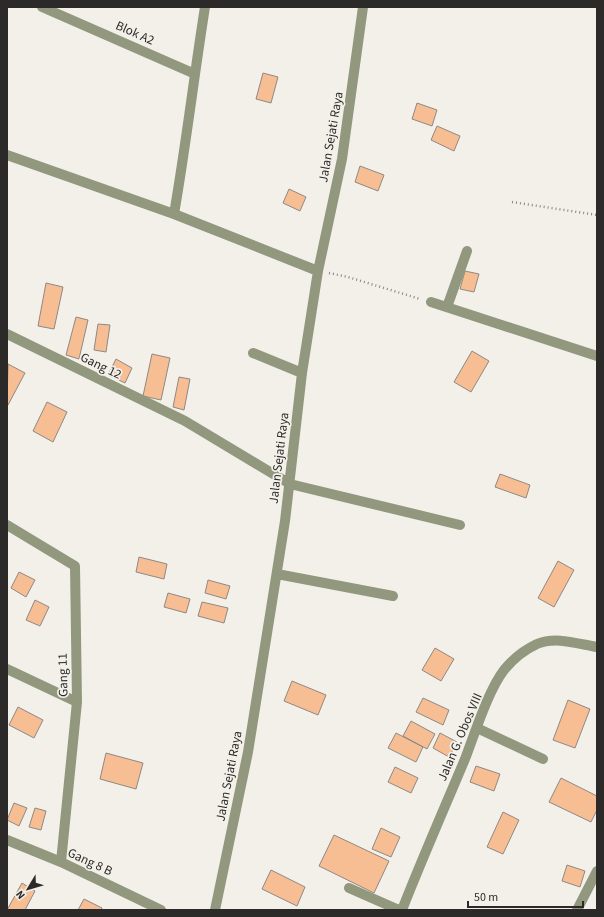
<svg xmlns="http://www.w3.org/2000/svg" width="604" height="917" font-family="'Source Sans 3',sans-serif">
  <rect width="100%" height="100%" fill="#f3f0ea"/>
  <!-- building -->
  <path fill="#f7bd93" stroke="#8e8985" d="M263 73 278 77 271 103 256 99Z
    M417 103 437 110 432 126 412 119Z
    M437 126 460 136 454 151 431 140Z
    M360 166 384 175 378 191 355 182Z
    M289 189 306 197 300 211 283 203Z
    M465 271 479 274 474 292 460 289Z
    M46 283 63 287 54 329 38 326Z
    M76 317 88 320 79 359 66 355Z
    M98 324 110 325 106 352 94 350Z
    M472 351 489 361 471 392 454 382Z
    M152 354 170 358 161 400 143 396Z
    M116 359 132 368 125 383 108 375Z
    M8 364 25 373 8 405 7 404Z
    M179 377 190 379 184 410 173 407Z
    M47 402 67 412 53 442 33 431Z
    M500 474 530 485 526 498 495 487Z
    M139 557 167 564 164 579 136 572Z
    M558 561 574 570 554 607 538 598Z
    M19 572 35 580 26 597 11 588Z
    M208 580 230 586 226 599 205 593Z
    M168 593 190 599 186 613 164 607Z
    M35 600 49 607 40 626 26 620Z
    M202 602 228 608 224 623 198 616Z
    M435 648 454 659 441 681 422 670Z
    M292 681 326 695 318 715 284 701Z
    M423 698 449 710 443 725 416 712Z
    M568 700 590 709 575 748 553 740Z
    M18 707 43 720 34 738 9 725Z
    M411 721 435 734 427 749 403 736Z
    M396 733 423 747 416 762 388 748Z
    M440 733 457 742 449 757 433 748Z
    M106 753 143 763 136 789 100 779Z
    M476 766 500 774 494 791 470 782Z
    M395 767 418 778 411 793 388 782Z
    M561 778 597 796V810L591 822 549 802Z
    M14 803 27 808 19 826 7 820Z
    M35 808 46 811 41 830 29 827Z
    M503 812 519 820 503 854 487 847Z
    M381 828 400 837 391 857 372 849Z
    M334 835 389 861 374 893 319 866Z
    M567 865 585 871 580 887 562 881Z
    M271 870 305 887 297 906 262 889Z
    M22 883 35 891 25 910H7Z
    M84 899 102 908 101 910H78Z"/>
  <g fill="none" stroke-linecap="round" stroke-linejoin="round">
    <!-- path -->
    <path stroke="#888682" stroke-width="2.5" stroke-dasharray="1 3" stroke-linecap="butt" d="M512 202 597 215
      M329 273 348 277 420 299"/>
    <!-- minor -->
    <path stroke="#91987d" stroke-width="10" d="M42 7 195 74
      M7 155 174 214 318 271
      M174 214C186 145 194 76 205 7
      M431 302 597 356
      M447 307 467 251
      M7 334 185 421 290 484 460 525
      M253 353 302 373
      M7 525 75 566 77 702 61 862
      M277 574 393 596
      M7 669 77 702
      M477 728 543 759
      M7 840 61 862 161 910
      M349 888 399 910
      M215 910 248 752 285 521 302 373 318 271 342 159 363 7
      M402 910C422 859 444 809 465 759 475 733 488 691 504 670 513 659 524 650 537 644 556 636 578 644 597 647
      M577 910 597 871"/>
  </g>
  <g text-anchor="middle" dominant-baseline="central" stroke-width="3.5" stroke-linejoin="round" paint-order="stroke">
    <!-- street labels -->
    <g font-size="13" fill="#2b2a28" stroke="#f3f0ea">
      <text transform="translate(135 33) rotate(24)">Blok A2</text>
      <text transform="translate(331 137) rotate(-80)">Jalan Sejati Raya</text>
      <text transform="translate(101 366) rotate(26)">Gang 12</text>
      <text transform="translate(279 458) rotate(-83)">Jalan Sejati Raya</text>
      <text transform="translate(63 675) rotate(-91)">Gang 11</text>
      <text transform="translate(460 737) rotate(-67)">Jalan G. Obos VIII</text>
      <text transform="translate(229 776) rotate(-79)">Jalan Sejati Raya</text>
      <text transform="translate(90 862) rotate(25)">Gang 8 B</text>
    </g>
  </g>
  <!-- border -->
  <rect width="604" height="917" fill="none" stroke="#2b2a28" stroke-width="16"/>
  <!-- north arrow -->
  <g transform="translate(28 889) rotate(232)" stroke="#f3f0ea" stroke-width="3" paint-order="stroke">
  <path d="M0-3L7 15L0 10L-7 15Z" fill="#2b2a28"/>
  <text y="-6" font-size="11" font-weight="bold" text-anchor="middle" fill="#2b2a28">N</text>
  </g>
  <!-- scale -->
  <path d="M468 901v6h115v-6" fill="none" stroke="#2b2a28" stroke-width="2"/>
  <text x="474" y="901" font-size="12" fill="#2b2a28" stroke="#f3f0ea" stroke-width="3" paint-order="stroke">50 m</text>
</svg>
